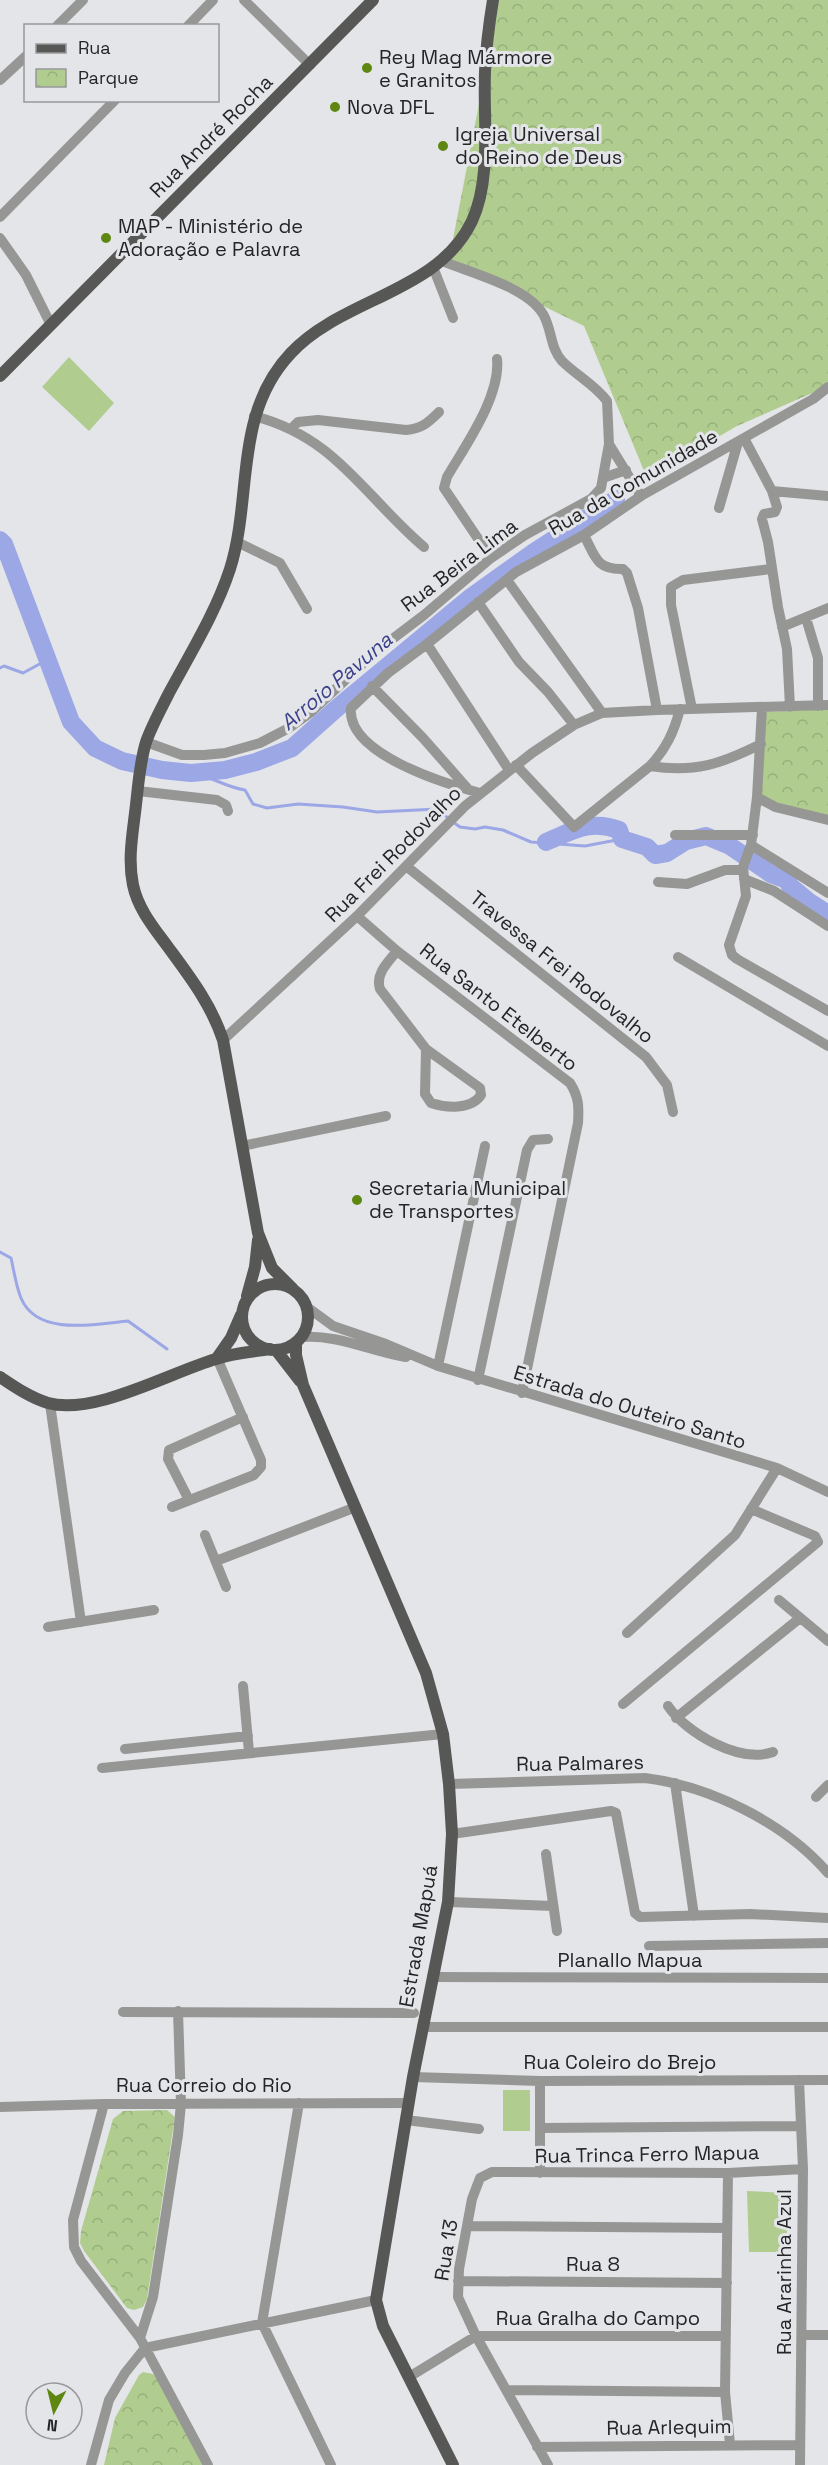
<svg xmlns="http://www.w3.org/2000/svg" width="828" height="2465" font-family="'Space Grotesk',sans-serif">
  <defs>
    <pattern id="park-crowns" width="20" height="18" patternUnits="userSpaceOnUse" patternTransform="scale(1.5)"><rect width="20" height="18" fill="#b0cd8f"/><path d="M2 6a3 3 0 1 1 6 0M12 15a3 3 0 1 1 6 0" fill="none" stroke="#97b07b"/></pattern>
  </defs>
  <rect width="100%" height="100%" fill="#e4e5e9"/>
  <!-- grass -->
  <path fill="#b0cd8f" d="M69 357 114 403 89 431 42 387Z
    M503 2090H530V2131H503Z
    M747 2191 787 2193V2252H749Z"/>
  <!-- park -->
  <path fill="url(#park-crowns)" d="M499 0H828V381L826 387 737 426 647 478 584 326 449 260Z
    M828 709V820L757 805 765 712Z
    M167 2110 175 2117 147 2299 143 2307 134 2310 127 2308 84 2251 80 2243 81 2231 113 2119 123 2111Z
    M143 2372 153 2374 159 2379 205 2465H104L115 2418 139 2375Z"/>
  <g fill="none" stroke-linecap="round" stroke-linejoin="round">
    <!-- stream -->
    <path stroke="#9ca7e6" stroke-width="3" d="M0 668 4 666 23 673 47 660
      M191 773C211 776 225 787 245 790L253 804 267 808 298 804 343 807 377 812 438 809 448 818
      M453 822 460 827 475 829 485 827 503 830 531 842 585 846 622 839
      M0 1252 11 1258C14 1271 16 1286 21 1298 37 1337 96 1324 128 1321L167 1349"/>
    <!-- river -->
    <path stroke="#9ca7e6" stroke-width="18" d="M0 540 4 544 71 722 95 748 122 761 162 770 191 773 225 770 256 762 292 748 337 708 471 597 534 552 616 499
      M546 842C572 831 591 819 619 830L622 839 647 847 655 855 667 853 686 841 706 836 730 846 771 874 787 880 790 886 808 901 828 914"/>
    <!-- minor -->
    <path stroke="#969795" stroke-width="10" d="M244 0 310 65
      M57 26 83 0
      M188 26 213 0
      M0 80 26 56
      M0 217 115 100
      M0 238 26 275 50 323
      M442 261C471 273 527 287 543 314 552 329 550 348 562 361 576 375 595 385 607 401L609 444 641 496
      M433 267 453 318
      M254 416C336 437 364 496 424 547
      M292 428 298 422 318 420 406 430C421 429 428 423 439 412
      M744 438 772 491 777 507 775 512 764 514 762 519 768 542 778 607 787 649 790 707
      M603 478 626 470
      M772 491 828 496
      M719 508 738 442
      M584 535C595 556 596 570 623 569L627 573 638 608 657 710
      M237 542 280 563 307 609
      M491 558 444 488 447 477C465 446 501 396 497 359
      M507 580 602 713
      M478 602 519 662 548 692 574 725
      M806 618 818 658V706
      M782 627 828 608
      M427 644 509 770
      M372 686 423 738 468 789
      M762 708 757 797 751 845 743 867 746 896 729 945 732 955 737 959 828 1011
      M692 709 671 605V587L683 580 771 569
      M146 742 182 755H204L225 753 260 743 289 728 310 713 374 653 424 615 491 558 525 535 591 499 601 488 609 444
      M516 765 574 827 650 766C666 749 674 732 680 709
      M650 766C695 773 721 764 761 744
      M138 791 217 800 226 805 228 811
      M480 793C446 784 346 754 351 708L388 673 427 644 516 572 584 535 641 496 813 399 828 387
      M757 797 775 807 828 820
      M675 835H753
      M751 845 828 893
      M406 866 646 1057 667 1085 673 1112
      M744 879 774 891 828 926
      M658 882 687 884 725 870H743
      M357 916 397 951 570 1083C579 1097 579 1107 578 1123L522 1393
      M397 951C388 962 375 974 380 989L426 1049 480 1088 481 1095C471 1110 446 1108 431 1103L425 1094 426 1049
      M678 957 828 1046
      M223 1040 357 916 465 806 532 753 574 725 602 713 657 710 828 705
      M242 1146 386 1116
      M307 1307 333 1326 386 1344 438 1366 777 1468 828 1492
      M301 1337C337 1334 370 1351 406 1357
      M438 1366 485 1146
      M478 1380 527 1150 533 1140 548 1139
      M50 1404 81 1622
      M189 1500 168 1459 169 1450 243 1417
      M172 1507 254 1475 261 1467V1460L217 1358
      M205 1535 226 1587
      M216 1561 356 1507
      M779 1600 828 1641
      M48 1627 154 1610
      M627 1633 735 1535 777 1468
      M243 1686 249 1752
      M623 1704 818 1542 815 1536 751 1509
      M668 1706C686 1733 740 1764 773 1752
      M676 1718 800 1618
      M125 1749 248 1736
      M102 1768 443 1734
      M675 1783 694 1916
      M449 1784 645 1778C710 1786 785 1823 828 1873
      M816 1797 828 1785
      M452 1834 611 1811 616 1813 635 1913 640 1917 750 1914 828 1918
      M546 1854 557 1931
      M448 1902 553 1906
      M649 1946 828 1943
      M432 1977 828 1978
      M123 2012 414 2013
      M422 2027H828
      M413 2077 540 2081 828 2080
      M799 2080 803 2169 800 2465
      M540 2081V2173
      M299 2103 262 2323 331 2465
      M104 2104 73 2220 74 2247 81 2261 140 2338 208 2465
      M0 2107 104 2104 408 2103
      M406 2120 479 2129
      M541 2128 801 2126
      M728 2173 725 2392 730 2444
      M468 2226 727 2228
      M458 2281 727 2283
      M802 2335H828
      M140 2338 153 2297 178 2135 181 2104 178 2011
      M145 2348 376 2300
      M409 2377 476 2336H725
      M507 2390 725 2392
      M537 2447 800 2445
      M91 2465 109 2400 125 2373 145 2348
      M548 2465 476 2336 458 2297 459 2269 472 2199 480 2178 492 2172 728 2173 803 2169"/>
    <!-- major -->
    <path stroke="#575855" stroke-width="12" d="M0 376 373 0
      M242 1317a33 33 0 1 1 66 0a33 33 0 1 1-66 0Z
      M293 1289 272 1268 258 1233 223 1040C211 1004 190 977 168 947 154 928 138 909 133 885 128 861 132 837 135 813 138 790 139 765 146 742 152 725 161 709 169 693 190 654 216 612 230 569 253 496 233 414 291 353 342 298 438 293 472 221 492 178 483 117 485 72 486 48 489 24 493 0
      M247 1296 255 1267 258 1240
      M296 1342V1355L303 1385 426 1673 443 1734 449 1784 452 1834 448 1902 413 2077 376 2300 383 2326 453 2465
      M276 1350 300 1381
      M217 1358 231 1338 241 1315
      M0 1377C15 1387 31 1398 48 1403 94 1416 171 1372 216 1359 233 1353 252 1352 270 1349"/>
  </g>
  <!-- markers -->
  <g fill="#5e8711" stroke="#e4e5e9" stroke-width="2">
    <circle cx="367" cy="68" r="6"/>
    <circle cx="335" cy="107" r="6"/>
    <circle cx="443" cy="146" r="6"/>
    <circle cx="106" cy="238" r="6"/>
    <circle cx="357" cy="1200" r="6"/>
  </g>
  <g text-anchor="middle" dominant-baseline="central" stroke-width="6" stroke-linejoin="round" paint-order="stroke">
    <!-- poi labels -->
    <g font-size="20" fill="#252527" stroke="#e4e5e9" text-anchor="start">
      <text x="379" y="57">Rey Mag Mármore<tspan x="379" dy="23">e Granitos</tspan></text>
      <text x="347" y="107">Nova DFL</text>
      <text x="455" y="134">Igreja Universal<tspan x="455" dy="23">do Reino de Deus</tspan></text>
      <text x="118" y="226">MAP - Ministério de<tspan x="118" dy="23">Adoração e Palavra</tspan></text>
      <text x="369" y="1188">Secretaria Municipal<tspan x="369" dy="23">de Transportes</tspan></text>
    </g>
    <!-- street labels -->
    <g font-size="20" fill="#252527" stroke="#e4e5e9">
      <text transform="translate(211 136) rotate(-45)">Rua André Rocha</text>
      <text transform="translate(633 482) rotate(-30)">Rua da Comunidade</text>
      <text transform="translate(459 565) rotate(-37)">Rua Beira Lima</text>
      <text transform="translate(393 854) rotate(-45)">Rua Frei Rodovalho</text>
      <text transform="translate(562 967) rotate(39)">Travessa Frei Rodovalho</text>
      <text transform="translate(499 1007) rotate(38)">Rua Santo Etelberto</text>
      <text transform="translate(630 1407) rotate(17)">Estrada do Outeiro Santo</text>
      <text transform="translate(580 1763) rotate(-1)">Rua Palmares</text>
      <text transform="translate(418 1936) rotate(-80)">Estrada Mapuá</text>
      <text x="630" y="1960">Planallo Mapua</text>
      <text x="620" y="2062">Rua Coleiro do Brejo</text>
      <text x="204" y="2085">Rua Correio do Rio</text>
      <text transform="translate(647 2154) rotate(-1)">Rua Trinca Ferro Mapua</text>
      <text transform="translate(446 2250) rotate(-81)">Rua 13</text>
      <text x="593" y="2264">Rua 8</text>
      <text transform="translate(784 2272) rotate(-90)">Rua Ararinha Azul</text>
      <text x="598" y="2318">Rua Gralha do Campo</text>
      <text transform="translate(669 2427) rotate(-1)">Rua Arlequim</text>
    </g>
    <!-- water labels -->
    <g font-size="21" font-style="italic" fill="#3b418b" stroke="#e4e5e9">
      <text transform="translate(336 681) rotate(-40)">Arroio Pavuna</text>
    </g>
  </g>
  <!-- legend -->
  <rect x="24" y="24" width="195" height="78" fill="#e4e5e9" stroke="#98989b" stroke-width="1.5"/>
  <rect x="36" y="44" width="30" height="9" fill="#575855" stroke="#98989b" stroke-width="1.5"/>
  <text x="78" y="54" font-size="18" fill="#252527">Rua</text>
  <rect x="36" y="69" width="30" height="18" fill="url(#park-crowns)" stroke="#98989b" stroke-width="1.5"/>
  <text x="78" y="84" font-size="18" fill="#252527">Parque</text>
  <!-- north arrow -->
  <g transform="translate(54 2411) rotate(187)"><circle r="28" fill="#e4e5e9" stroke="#98989b" stroke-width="1.5"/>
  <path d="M0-4.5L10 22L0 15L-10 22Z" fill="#5e8711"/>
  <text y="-9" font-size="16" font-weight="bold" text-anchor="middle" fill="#252527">N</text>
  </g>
</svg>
